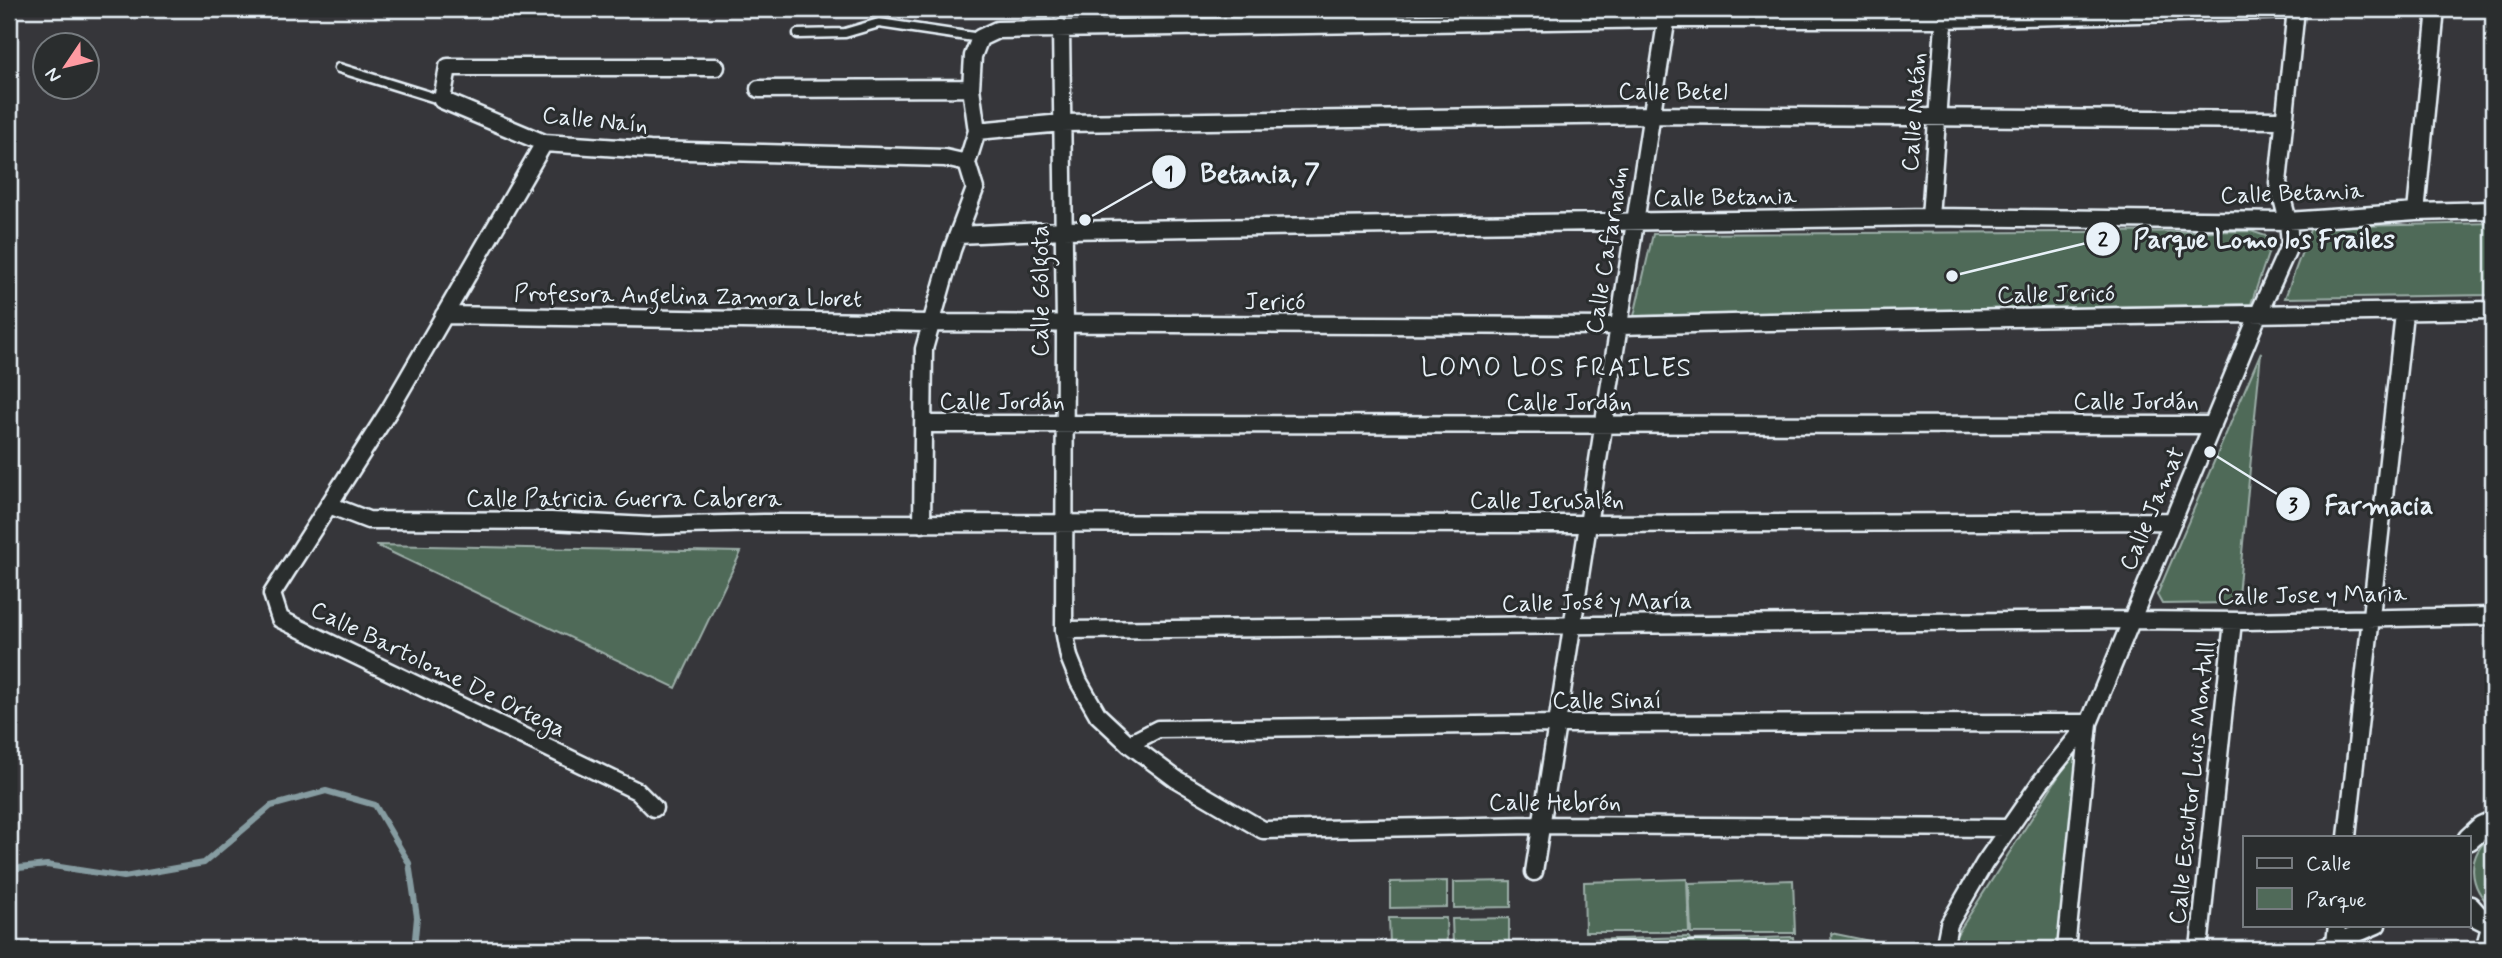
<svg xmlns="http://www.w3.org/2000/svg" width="2502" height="958" font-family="Mynerve,sans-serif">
  <rect width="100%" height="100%" fill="#36363a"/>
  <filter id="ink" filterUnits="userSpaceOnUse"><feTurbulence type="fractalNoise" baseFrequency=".0143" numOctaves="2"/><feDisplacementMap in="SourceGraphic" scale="14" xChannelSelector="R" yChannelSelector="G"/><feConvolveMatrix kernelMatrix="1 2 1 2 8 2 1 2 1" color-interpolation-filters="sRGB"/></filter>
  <g filter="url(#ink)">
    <!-- green -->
    <path fill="#506a59" stroke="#9caea8" stroke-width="2" d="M2493 223V295L2285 298 2311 227Z
      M2251 231 2266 236 2270 248 2251 304 1634 316 1653 234Z
      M2261 352 2238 596 2231 603 2162 604 2157 595Z
      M376 545 741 552 676 688Z
      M2083 738 2062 949H1952L1954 939Z
      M2493 836V907C2468 890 2465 852 2493 836Z
      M1687 879 1689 932H1585L1584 882Z
      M1793 880 1795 933H1691L1689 883Z
      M1447 881V907L1390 908V882Z
      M1511 881V907L1454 908V882Z
      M1389 918H1446L1447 944H1390Z
      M1509 918V944L1453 945 1452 919Z
      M1831 933 1908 949H1832Z
      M1689 937 1690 940 1793 937 1794 949H1585V940Z"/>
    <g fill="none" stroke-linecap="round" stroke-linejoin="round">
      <!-- stream -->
      <path stroke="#869ca1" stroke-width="6" d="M9 869 47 865 124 877 204 863 271 806 326 791 375 805 409 863 417 917 414 949"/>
      <!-- lane casing -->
      <g stroke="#e8f1f8" stroke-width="13">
        <path id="lane" d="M798 34 845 33 879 23 980 38
          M339 68 442 100"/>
      </g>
      <!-- street casing -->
      <g stroke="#e8f1f8" stroke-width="21">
        <path id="street" d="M1061 28 1065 324 1064 630 1069 657 1079 682 1098 715 1129 744 1176 779 1263 830 1540 825 2007 828
          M716 67H448L442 100 544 143 650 150 945 158 967 163
          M759 89 971 88
          M977 131 1062 123 1653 115 2284 120
          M544 143 390 409 272 594 280 619 637 791 654 808
          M2416 212 2436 9
          M1930 217 1945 10
          M958 235 1064 230 1930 217 2288 221 2416 212 2493 210
          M444 315 930 323 1620 326 1769 322 2493 310
          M925 424 2213 425
          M329 505 368 520 551 521 648 526 764 523 1587 524 2173 521
          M922 524 924 349 952 250 975 189 967 163 977 131 971 88 973 56 980 38 997 30 1667 19H1943L2296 10
          M1064 630 2131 620 2244 621 2493 616
          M1129 744 1158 729 1556 724 2089 723 2066 949
          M2347 837 2404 313
          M1534 872 1668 10
          M2335 943 2337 925
          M1944 949 1949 924 1984 864 2040 783 2089 723 2258 315 2290 244 2288 221 2278 183 2296 9
          M2199 949 2233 621
          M2321 949 2377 925
          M2484 949 2491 924"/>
      </g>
      <!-- secondary casing -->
      <g stroke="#e8f1f8" stroke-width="26">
        <path id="secondary" d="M2469 839 2482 827 2493 822
          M2469 907 2477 916 2493 924"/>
      </g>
      <!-- lane -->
      <use href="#lane" stroke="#2a2d2e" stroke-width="8"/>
      <!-- street -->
      <use href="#street" stroke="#2a2d2e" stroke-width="16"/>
      <!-- secondary -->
      <use href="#secondary" stroke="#2a2d2e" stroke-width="21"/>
    </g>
  </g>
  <g text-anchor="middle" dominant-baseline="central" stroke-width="6" stroke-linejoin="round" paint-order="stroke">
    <!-- street labels -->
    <g font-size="24" fill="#e8f1f8" stroke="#2a2d2e">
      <text x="1673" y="92">Calle Betel</text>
      <text transform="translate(1915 112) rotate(-86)">Calle Natán</text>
      <text transform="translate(595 121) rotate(6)">Calle Naín</text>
      <text transform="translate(2292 194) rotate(-2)">Calle Betania</text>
      <text transform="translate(1725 198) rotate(-1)">Calle Betania</text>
      <text transform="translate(1608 250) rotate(-81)">Calle Cafarnaún</text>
      <text transform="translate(1041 291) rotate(-90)">Calle Gólgota</text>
      <text transform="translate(2056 295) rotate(-1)">Calle Jericó</text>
      <text transform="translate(688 297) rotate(1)">Profesora Angelina Zamora Lloret</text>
      <text x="1275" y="302">Jericó</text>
      <text x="1002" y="402">Calle Jordán</text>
      <text x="2136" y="402">Calle Jordán</text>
      <text x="1569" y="403">Calle Jordán</text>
      <text x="624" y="499">Calle Patricia Guerra Cabrera</text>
      <text x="1547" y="501">Calle Jerusalén</text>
      <text transform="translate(2153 509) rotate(-67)">Calle Jamat</text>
      <text transform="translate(2312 596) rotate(-1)">Calle Jose y Maria</text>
      <text transform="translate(1597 603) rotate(-1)">Calle José y María</text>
      <text transform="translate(438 670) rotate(26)">Calle Bartolome De Ortega</text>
      <text x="1607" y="701">Calle Sinaí</text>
      <text transform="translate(2193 783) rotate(-84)">Calle Escultor Luis Montull</text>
      <text x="1555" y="803">Calle Hebrón</text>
    </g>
    <!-- neighbourhood labels -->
    <g font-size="26" letter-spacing="2" fill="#e8f1f8" stroke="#2a2d2e">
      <text x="1557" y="369">LOMO LOS FRAILES</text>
    </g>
  </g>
  <!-- callouts -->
  <path fill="none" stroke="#e8f1f8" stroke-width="2.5" d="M1085 220L1169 172M1952 276L2103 239M2210 452L2293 504"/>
  <g fill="#e8f1f8" stroke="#2a2d2e" stroke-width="2.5">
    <circle cx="1085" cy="220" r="7"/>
    <circle cx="1952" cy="276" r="7"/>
    <circle cx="2210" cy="452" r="7"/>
    <circle cx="1169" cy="172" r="18"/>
    <circle cx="2103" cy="239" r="18"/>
    <circle cx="2293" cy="504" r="18"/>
  </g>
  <g font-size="21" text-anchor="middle" font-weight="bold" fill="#111">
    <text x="1169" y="180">1</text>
    <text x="2103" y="246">2</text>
    <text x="2293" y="512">3</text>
  </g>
  <g font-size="26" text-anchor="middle" font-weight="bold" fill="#e8f1f8" stroke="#2a2d2e" stroke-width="6" stroke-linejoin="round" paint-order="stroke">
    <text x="1260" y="182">Betania, 7</text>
    <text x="2264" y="248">Parque Lomo los Frailes</text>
    <text x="2379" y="514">Farmacia</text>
  </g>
  <!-- margin -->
  <rect width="2502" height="958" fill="none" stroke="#2a2d2e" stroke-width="35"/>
  <rect x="18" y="18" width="2467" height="923" fill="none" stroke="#e8f1f8" stroke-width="2.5" filter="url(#ink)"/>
  <!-- legend -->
  <rect x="2243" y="836" width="228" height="91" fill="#2a2d2e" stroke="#767b7f" stroke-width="2"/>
  <rect x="2257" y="858" width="35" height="10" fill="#2a2d2e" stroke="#767b7f" stroke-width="2"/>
  <text x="2306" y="870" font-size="21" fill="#e8f1f8">Calle</text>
  <rect x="2257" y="888" width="35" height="21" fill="#506a59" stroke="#767b7f" stroke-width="2"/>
  <text x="2306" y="906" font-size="21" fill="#e8f1f8">Parque</text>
  <!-- north arrow -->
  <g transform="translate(66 66) rotate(235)"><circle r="33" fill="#2a2d2e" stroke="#767b7f" stroke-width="2"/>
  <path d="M0-5L12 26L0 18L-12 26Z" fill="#ff9aa2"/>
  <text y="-10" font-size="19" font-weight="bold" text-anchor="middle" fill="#e8f1f8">N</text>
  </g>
</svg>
